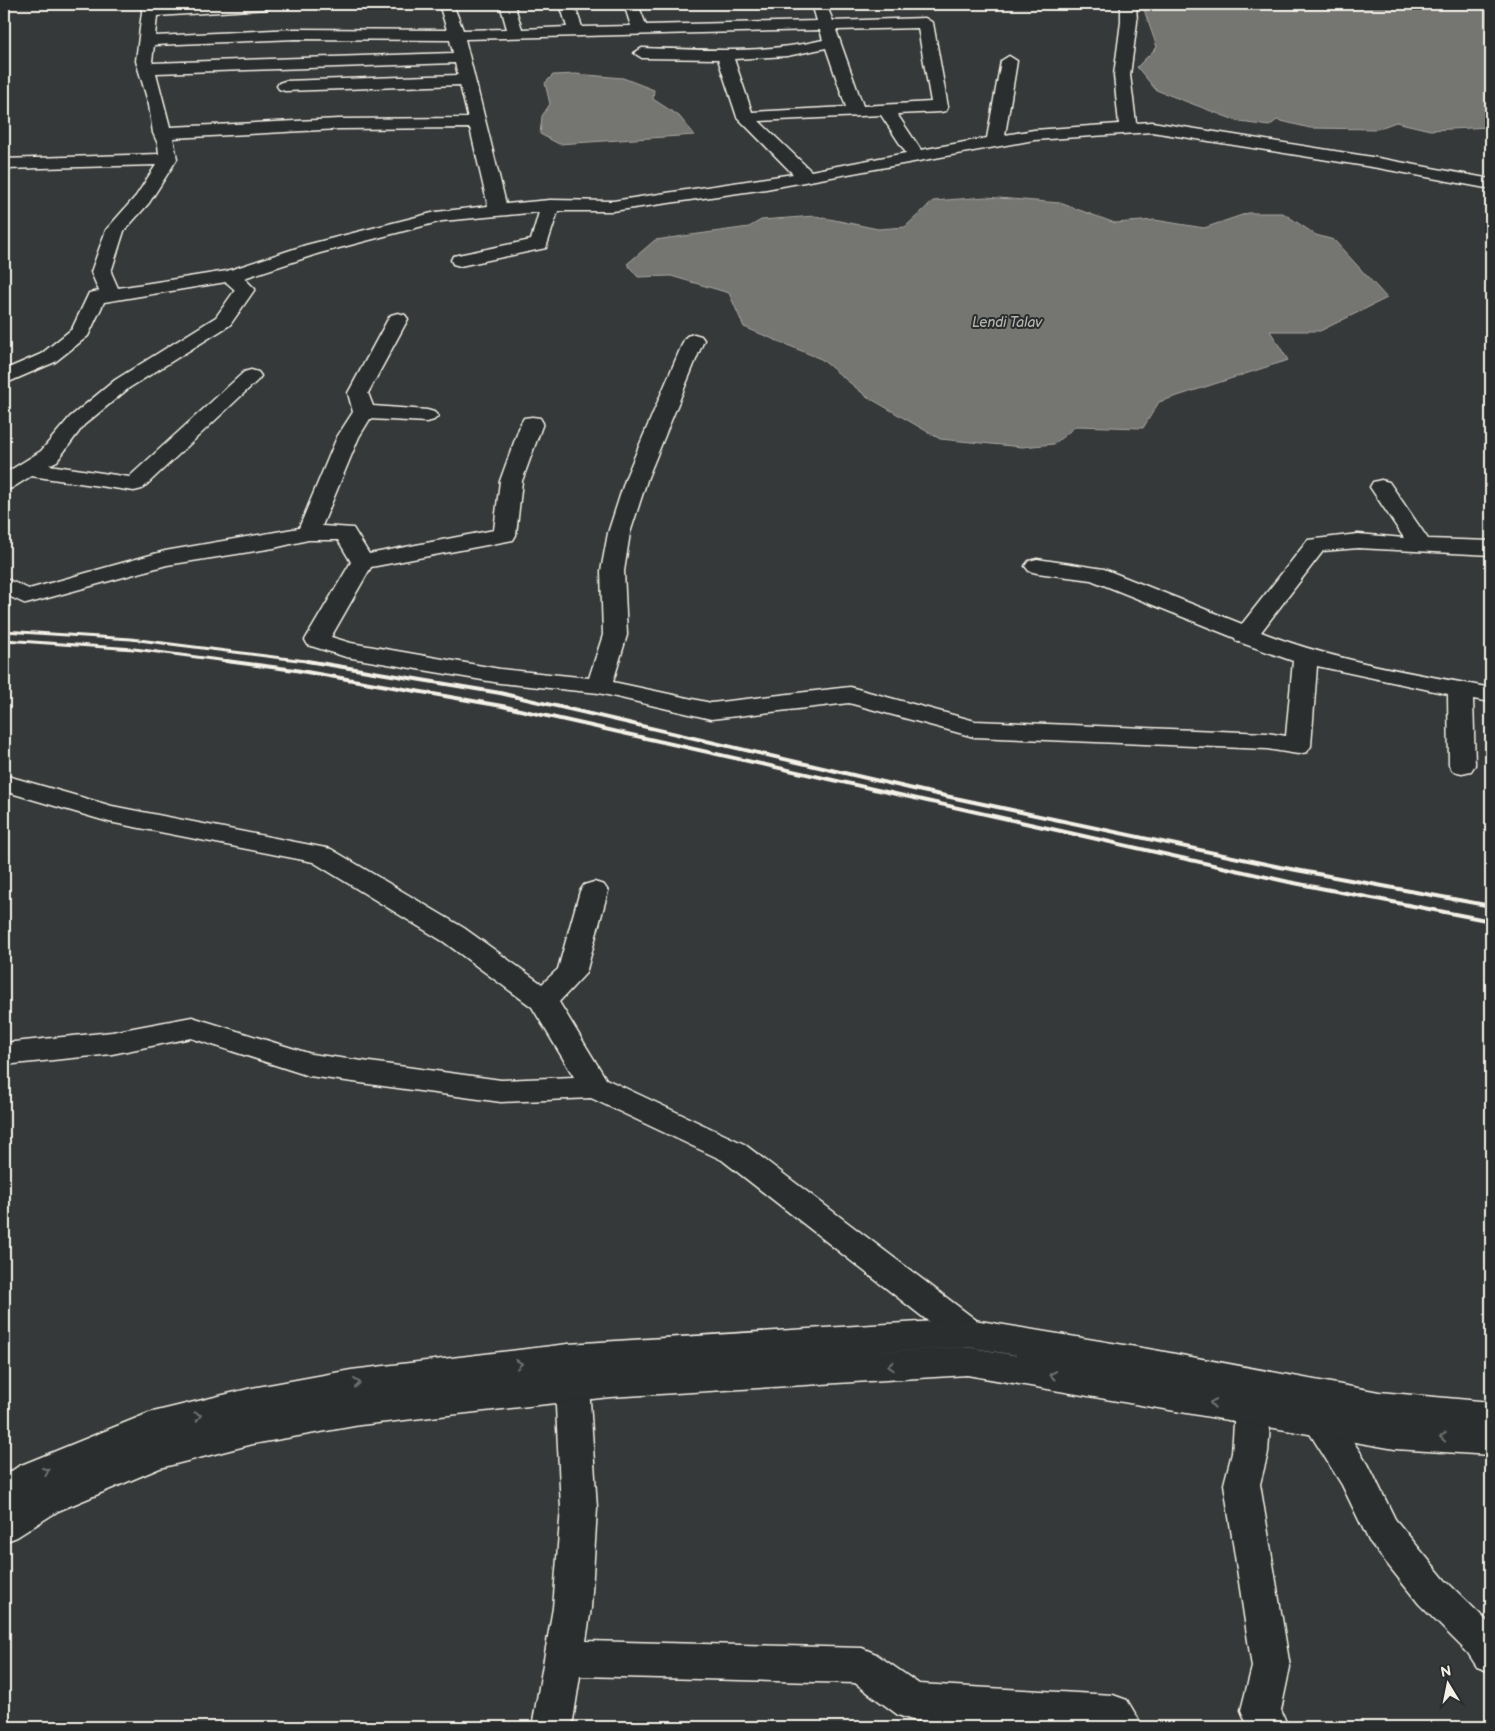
<svg xmlns="http://www.w3.org/2000/svg" width="1495" height="1731" font-family="'Balsamiq Sans',sans-serif">
  <rect width="100%" height="100%" fill="#363939"/>
  <filter id="ink" filterUnits="userSpaceOnUse"><feTurbulence type="fractalNoise" baseFrequency=".02" numOctaves="2"/><feDisplacementMap in="SourceGraphic" scale="10" xChannelSelector="R" yChannelSelector="G"/><feConvolveMatrix kernelMatrix="1 2 1 2 8 2 1 2 1" color-interpolation-filters="sRGB"/></filter>
  <g filter="url(#ink)">
    <!-- water -->
    <path fill="#757572" stroke="#a8a7a1" d="M1142 4H1491V127L1430 130 1396 122 1377 129 1310 128 1277 120 1269 126 1240 122 1156 90 1137 67 1157 47Z
      M576 74 623 78 654 90 653 99 679 116 695 135 559 144 540 134 542 116 550 104 545 83 553 75Z
      M986 197 1060 203 1115 223 1155 220 1204 228 1248 213H1283L1316 235 1334 240 1387 298 1320 331H1270L1288 360 1159 402 1143 428 1076 426 1054 444 1022 447 940 439 866 396 821 359 744 327 729 293 671 276 638 277 627 264 655 240 749 227 761 220 815 216 878 229 905 227 933 201Z"/>
    <g fill="none" stroke-linecap="round" stroke-linejoin="round">
      <!-- minor casing -->
      <g stroke="#f4f1e8" stroke-width="3">
        <path id="minor" d="M141 4H155L156 7 203 4H275L267 9 157 16 155 36 295 29 447 30 439 4H453L463 30 507 29 500 4H514L522 29 567 27 560 4H574L582 27 631 26 624 4H638L646 25 817 21 812 4H826L833 21 925 18 933 23 948 107 946 111 940 112 897 114 921 150 987 138 1001 61 1009 56 1017 61 1005 135 1034 130 1119 124 1114 75 1121 22V4H1136L1137 22 1130 75 1136 123 1152 122 1378 158 1491 179V189L1378 168 1152 132 1034 140 766 189 613 211H558L546 248 460 266 453 264 451 260 453 256 531 240 539 212 442 221 320 253 244 278 255 289 230 325 129 388 84 425 57 461 49 465 129 477 244 372 251 370 258 372 261 376 258 380 142 489 134 491 31 476 12 488 4 490V474L41 451 70 417 115 380 216 317 235 290 226 282 104 302 88 336 55 362 4 384V370L41 354 72 329 89 293 99 291 91 272 106 230 136 196 156 165 4 169V159L159 154 158 144 153 133 149 105 136 61 142 12ZM918 28 931 102 863 106 836 30ZM820 30 823 40C764 54 702 50 642 48L634 53 642 58 718 59 737 117 793 174 613 201 550 200 506 204 465 39ZM295 39 450 40 453 53 153 63 152 61 154 45ZM826 48 846 107 752 112 734 59 787 56ZM455 63 458 75 285 81 279 83 277 86 279 89 285 91 460 85 468 118 339 119 170 127 156 73ZM881 115 906 153 811 171 759 121ZM470 128 488 206 436 212 306 245 227 271 118 288 111 272 124 231 149 203 177 159 173 138 339 129Z
          M398 313 405 315 408 319 368 393 373 406 427 410 434 412 438 416 434 420 427 422 370 419 359 437 322 526 353 528 369 554 494 530 500 481 521 423 524 418 532 417 540 418 543 423 522 481 516 535 513 540 371 567 331 637 351 643 500 669 589 678 603 635 601 571 608 533 626 477 684 340 687 336 694 334 701 336 704 340 648 477 630 533 624 571 627 635 613 682 711 703 850 687 975 721 1267 733 1286 736 1293 661 1236 641 1235 638 1091 580 1037 573 1029 571 1025 566 1029 561 1037 559 1104 569 1242 624 1308 540 1358 534 1404 538 1370 487 1373 482 1381 480 1389 482 1428 539 1491 541V555L1358 548 1323 551 1261 632C1334 661 1414 673 1491 688V702L1473 699 1475 765 1471 771 1462 773 1453 771 1449 765 1448 694 1317 666 1311 746 1307 752 1298 754 1267 749 974 737 849 703 711 719 599 693 500 683 346 657 308 645 305 640 351 562 338 540H308L274 548 167 565 26 604 4 594V578L29 589 165 551 299 528 337 437 353 412 348 393 388 319 391 315Z
          M4 775 112 806 331 849 464 928 542 984 558 969 580 891 584 885 594 882 604 885 608 891 586 973 559 1002 606 1079 744 1144 980 1323 985 1333 980 1343 968 1347 956 1343 722 1160 591 1098 501 1102 309 1076 191 1038 112 1054 4 1065V1043L112 1032 192 1017 311 1054 501 1080 574 1077 532 1007 444 942 313 862 109 822 4 791Z
          M572 1372 584 1376 589 1386 597 1508 591 1608 586 1641 862 1648 876 1654 919 1684 1113 1695 1127 1700 1143 1727H1041L912 1720 898 1715 855 1683 580 1676 572 1727H532L553 1608 561 1508 555 1386 560 1376Z
          M1253 1395 1265 1399 1271 1409 1268 1453 1260 1484 1290 1667 1281 1710 1288 1727H1248L1241 1710 1252 1667 1224 1484 1232 1453 1235 1409 1241 1399Z
          M1320 1406 1333 1411 1368 1464 1395 1519 1445 1580 1491 1625V1672L1477 1667 1468 1653 1419 1604 1369 1541 1342 1485 1302 1421 1307 1411Z"/>
      </g>
      <!-- tertiary casing -->
      <g stroke="#f4f1e8" stroke-width="3">
        <path id="tertiary" d="M968 1319 1154 1350 1379 1392 1491 1402V1455L1395 1449 967 1375 610 1397 360 1425 253 1444 160 1468 58 1511 17 1537 4 1542V1476L19 1466 149 1413 252 1388 351 1370 568 1344ZM967 1347 798 1357 968 1347 1185 1384Z"/>
      </g>
      <!-- minor -->
      <use href="#minor" fill="#2a2d2e" fill-rule="evenodd"/>
      <!-- tertiary -->
      <use href="#tertiary" fill="#2a2d2e" fill-rule="evenodd"/>
      <!-- rail-far1 -->
      <path stroke="#f4f1e8" stroke-width="3" d="M4 631 131 639 314 662
        M4 640 134 649 235 662"/>
      <!-- rail -->
      <path stroke="#f4f1e8" stroke-width="4" d="M226 661 295 670 502 706 1289 882 1491 921
        M307 661 500 693 922 791 1280 867 1491 906"/>
    </g>
    <!-- one-way arrows -->
    <defs><path id="oneway-chevron" d="M-2-3.5L2.5 0L-2 3.5" fill="none" stroke-width="1.6" stroke-linecap="round" stroke-linejoin="round" transform="scale(1.25)"/></defs>
    <g stroke="#71726f">
      <use href="#oneway-chevron" transform="translate(519 1364) rotate(-7)"/>
      <use href="#oneway-chevron" transform="translate(891 1366) rotate(177)"/>
      <use href="#oneway-chevron" transform="translate(1053 1375) rotate(-170)"/>
      <use href="#oneway-chevron" transform="translate(357 1383) rotate(-7)"/>
      <use href="#oneway-chevron" transform="translate(1213 1403) rotate(-170)"/>
      <use href="#oneway-chevron" transform="translate(198 1416) rotate(-14)"/>
      <use href="#oneway-chevron" transform="translate(1443 1437) rotate(-176)"/>
      <use href="#oneway-chevron" transform="translate(46 1471) rotate(-23)"/>
    </g>
  </g>
  <g text-anchor="middle" dominant-baseline="central" stroke-width="4" stroke-linejoin="round" paint-order="stroke">
    <!-- far-water labels -->
    <g font-size="14" font-style="italic" fill="#b4b3ad" stroke="#2a2d2e">
      <text x="1007" y="322">Lendi Talav</text>
    </g>
  </g>
  <!-- margin -->
  <rect width="1495" height="1731" fill="none" stroke="#2a2d2e" stroke-width="20"/>
  <rect x="10" y="10" width="1475" height="1711" fill="none" stroke="#f4f1e8" stroke-width="2" filter="url(#ink)"/>
  <!-- north arrow -->
  <g transform="translate(1448 1684) rotate(350)" stroke="#2a2d2e" stroke-width="4" paint-order="stroke">
  <path d="M0-4L9 19L0 12L-9 19Z" fill="#f4f1e8"/>
  <text y="-8" font-size="14" font-weight="bold" text-anchor="middle" fill="#f4f1e8">N</text>
  </g>
</svg>
